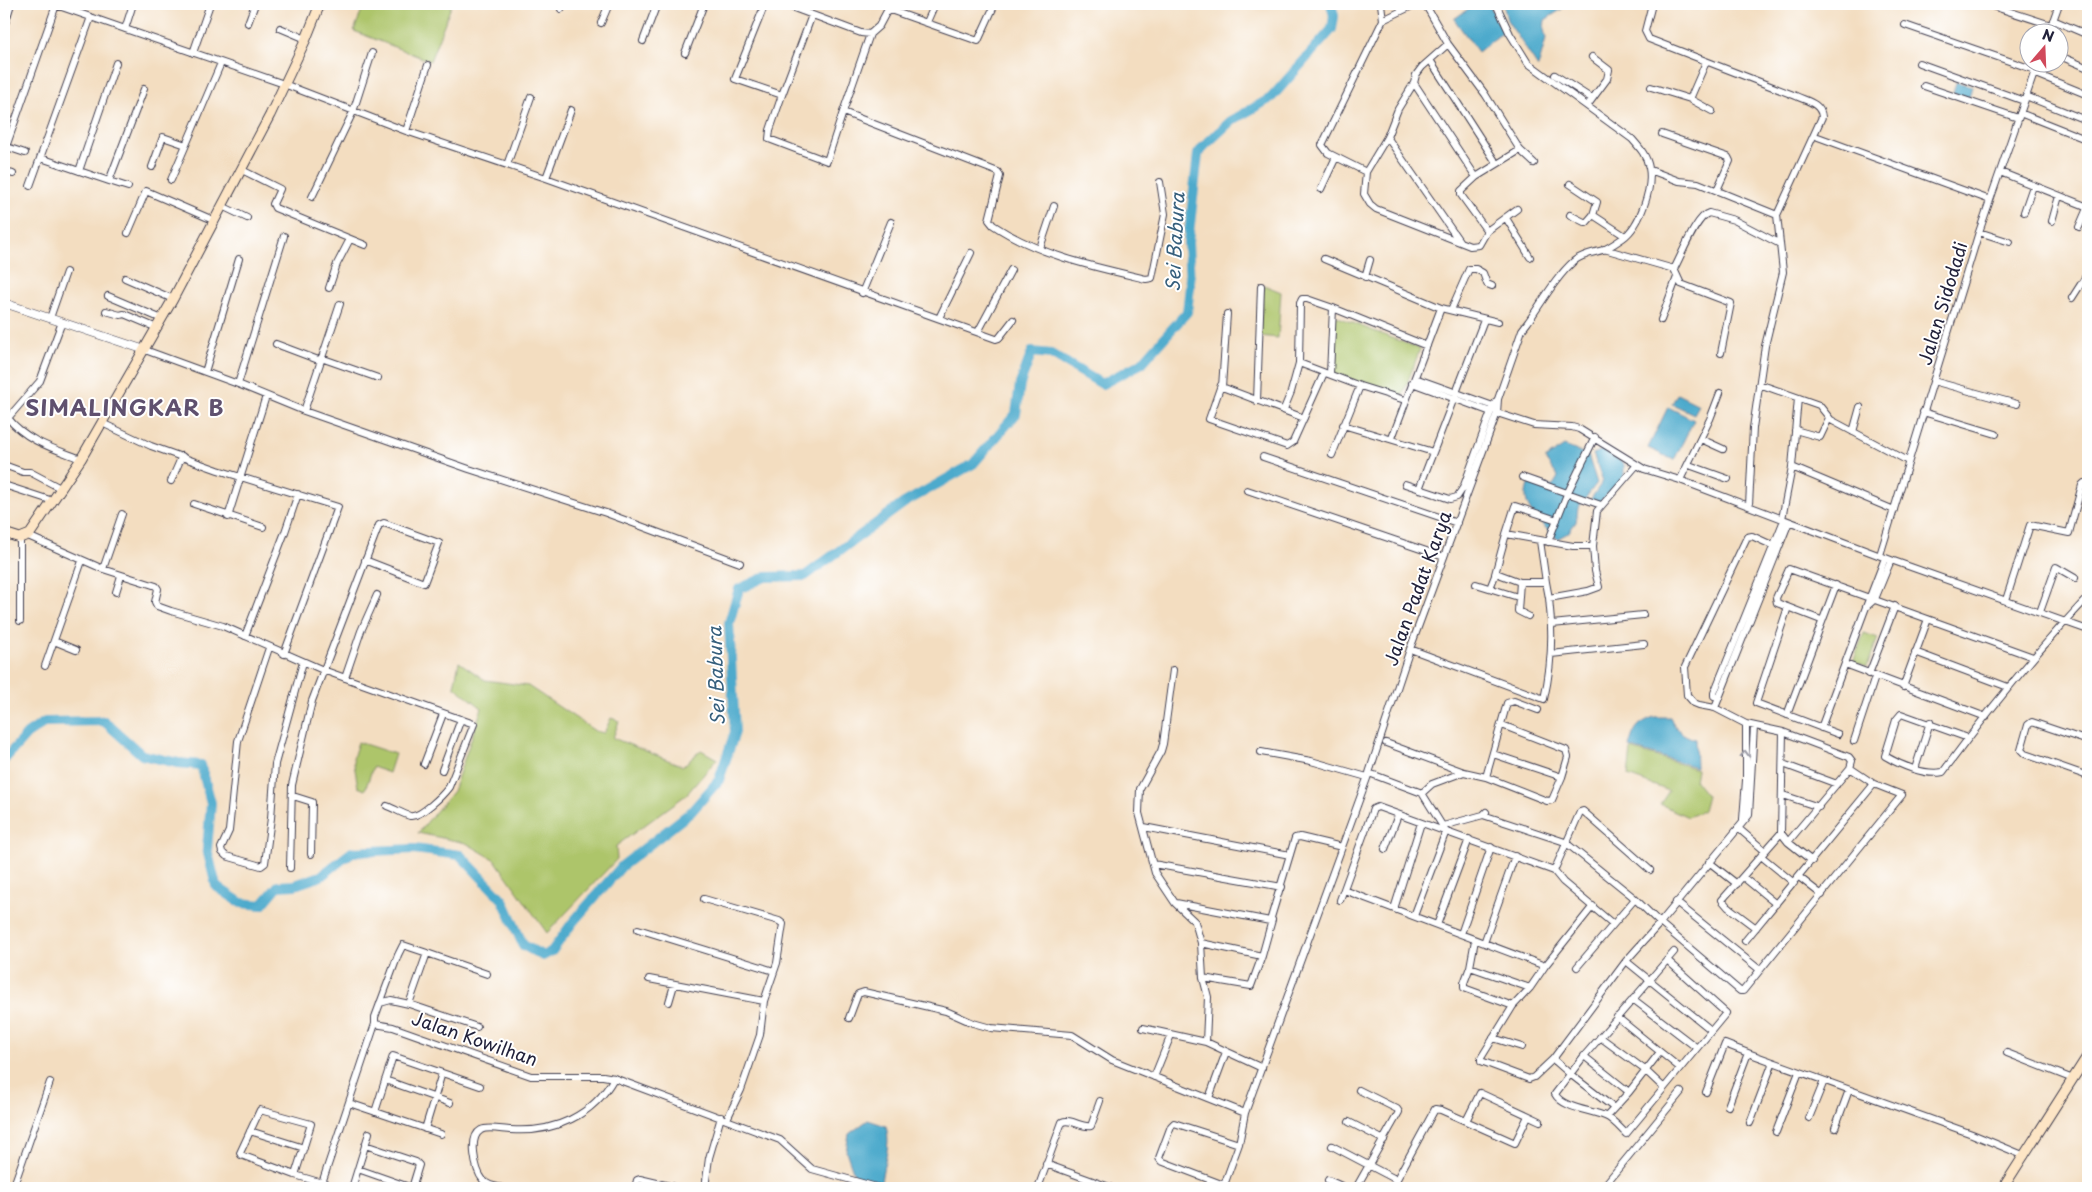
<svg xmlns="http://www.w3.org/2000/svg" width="2092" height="1192" font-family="'Playpen Sans',sans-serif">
  <rect width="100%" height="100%" fill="#fff"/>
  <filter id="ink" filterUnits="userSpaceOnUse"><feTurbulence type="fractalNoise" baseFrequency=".02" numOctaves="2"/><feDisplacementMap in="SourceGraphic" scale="10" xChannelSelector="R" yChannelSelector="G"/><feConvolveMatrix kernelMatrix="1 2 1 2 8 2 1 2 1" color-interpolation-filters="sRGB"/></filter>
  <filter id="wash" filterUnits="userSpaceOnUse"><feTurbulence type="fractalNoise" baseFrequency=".0096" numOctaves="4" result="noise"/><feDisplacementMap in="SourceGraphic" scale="20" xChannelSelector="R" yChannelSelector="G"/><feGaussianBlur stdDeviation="1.12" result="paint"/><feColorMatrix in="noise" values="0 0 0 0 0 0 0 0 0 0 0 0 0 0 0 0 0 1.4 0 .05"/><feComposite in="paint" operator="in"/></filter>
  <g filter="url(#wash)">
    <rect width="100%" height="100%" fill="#f3ddc0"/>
    <!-- green -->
    <path fill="#adc56a" stroke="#687452" d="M364 4H452L430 61 354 31Z
      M1264 285 1281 292 1278 338 1259 336Z
      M1335 316 1420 349 1402 397 1334 374Z
      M1864 633 1878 638 1867 667 1853 662Z
      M459 662 485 680 528 686 595 731 604 733 611 718 619 721 613 738 683 766 701 750 717 759 686 795 616 846 617 859 547 933 495 860 466 843 418 833 453 791 482 708 454 686Z
      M358 742 395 754 389 773 373 767 365 790 358 787 353 758Z
      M1631 749 1697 769 1695 781 1707 796 1703 811 1688 817 1660 804 1669 791 1628 776Z"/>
    <!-- water -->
    <path fill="#4eaacc" stroke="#386684" d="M1475 4H1489L1503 32 1478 52 1454 19Z
      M1503 4H1566L1562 9 1545 20 1544 29 1546 39 1538 67 1507 20Z
      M1956 82 1972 86 1969 98 1953 94Z
      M1677 394 1699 405 1694 414 1672 404Z
      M1668 407 1694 420 1674 460 1648 448Z
      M1564 446 1588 455 1597 483 1578 508 1576 522 1568 533 1557 539C1542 523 1519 509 1528 485L1538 481 1552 487 1558 477 1545 459Z
      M1606 448 1624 464V480L1596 505 1590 500 1603 481 1593 454Z
      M1654 717H1670C1676 730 1682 735 1695 739L1696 767 1629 747C1634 729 1636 724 1654 717Z
      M868 1120 886 1126C892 1148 882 1163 881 1185L856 1180 846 1151 849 1134Z"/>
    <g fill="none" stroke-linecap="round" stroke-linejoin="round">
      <!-- river -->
      <path stroke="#4eaacc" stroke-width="10" d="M4 760 27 734 45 722 104 721 142 755 178 763 201 765 211 803 207 849 216 886 241 903 262 905 278 886 295 885 321 876 352 852 414 849 460 855 503 900 523 945 543 956 552 951 573 922 622 866 691 812 719 780 735 732 729 623 739 589 765 577 805 576 904 503 973 464 1016 414 1020 384 1032 352 1051 354 1102 384 1142 363 1187 312 1190 286 1188 242 1198 154 1204 146 1231 121 1271 98 1332 29 1334 16 1331 4"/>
    </g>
  </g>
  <g filter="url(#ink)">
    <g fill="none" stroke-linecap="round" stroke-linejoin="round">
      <!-- minor casing -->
      <g stroke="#413e4f" stroke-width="8">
        <path id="minor" d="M53 4 284 84 406 131 546 178 996 339 999 338 1013 320
          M765 4 735 79 782 95
          M783 4 861 33 870 34
          M995 4 978 41 893 11H887L879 26 870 34 843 112 998 172 1000 176 989 220 993 225C1038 255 1094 267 1146 279L1152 278 1165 214 1160 182
          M1381 4 1383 20
          M1425 4 1448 44 1485 94 1520 150 1534 163
          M1652 4 1645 31 1649 39 1796 96C1806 101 1821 103 1822 117L1777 215 1783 272 1765 346 1753 428 1749 505
          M1986 4 2051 25
          M561 9 564 4
          M812 15 782 95 770 130 769 139 827 161 843 112
          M2053 20 2088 35
          M927 22 935 4
          M248 23 255 4
          M601 23 609 4
          M1905 25 2035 70
          M4 27 11 4
          M280 28 306 39
          M125 29 133 4
          M2049 32 2059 4
          M643 41 657 4
          M1448 44 1422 67 1416 75 1414 83 1398 109 1387 137 1366 172 1364 194 1370 204 1376 209 1470 246 1479 245 1487 231 1517 209
          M193 53 210 4
          M685 53 704 4
          M2060 56 2088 68
          M1430 60 1497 164
          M1919 63 2024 101
          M2034 73 2088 95
          M1555 75 1591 98
          M1414 83 1476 177
          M1924 86 2018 118
          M1651 87 1690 99 1712 111
          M2026 96 2083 119
          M1690 99 1706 62
          M1587 106 1607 79 1609 70 1592 57
          M2020 113 2088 140
          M406 131 428 65
          M1662 134 1728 157 1730 161 1717 190
          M1387 137 1460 242
          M1818 137 1990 200
          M4 146 25 153
          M6 147 56 5
          M41 158 109 181 144 89
          M507 165 531 97
          M152 167 163 137 186 145
          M242 170 280 189 273 204 275 208 365 245
          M1650 170 1679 181 1698 183 1777 215
          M4 171 13 174
          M79 171 116 63
          M1366 172 1328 153 1322 145 1383 20 1416 4
          M2000 172 2088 207
          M546 178 571 110
          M171 180 221 63
          M109 181 128 187
          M1570 184 1597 202 1593 215 1625 236
          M30 186 91 17
          M1321 189 1336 157
          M312 197 353 112 372 53
          M222 206 247 218
          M2024 212 2033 186
          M1570 215 1586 223 1593 215
          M1506 218 1530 257
          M2052 221 2059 196
          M2079 227 2088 206
          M1487 231 1461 195V191L1476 177 1520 150
          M1979 232 2010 242
          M128 233 146 191 213 220
          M1040 248 1054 206
          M1604 249 1674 269
          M1324 259 1441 308 1498 322
          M1365 277 1370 260
          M125 278 173 299
          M329 288 337 264 350 239
          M862 293 891 222
          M108 296 162 319
          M2072 298 2088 273
          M1451 310 1469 269H1476L1483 273 1487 284 1492 286
          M106 311 120 315 124 314 157 328
          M1227 314 1222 387 1304 418
          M50 318 66 272
          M939 318 971 253
          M1661 320 1677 277
          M62 322 40 381 8 418C26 441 55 449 81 459
          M978 332 1011 270
          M276 344 321 361
          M145 350 238 384 304 411 469 469 606 513 740 563
          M1721 353 1731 303 1681 284 1674 269C1681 257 1696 216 1709 213L1734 220 1780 244
          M321 358 378 378
          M1299 363 1360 386 1405 400
          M205 372 239 259
          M1330 374 1333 308
          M1415 378 1493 406
          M1933 381 2017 404
          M1412 383 1491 412
          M238 384 284 236
          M1759 384 1819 405 1831 420 1908 461
          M1221 385 1209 419 1287 446 1293 442 1324 373
          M1257 401 1261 286
          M1284 409 1291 392 1299 363 1300 303 1302 299H1307L1333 308 1427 346
          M304 411 340 304
          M1923 412 1996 434
          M1497 413 1534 425 1572 427 1579 429 1644 469 1680 480 1891 560 2088 630
          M102 423 151 446 218 470 338 507 284 654
          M1343 425 1433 452
          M1795 430 1820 437 1829 418
          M1853 432 1860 407
          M1392 438 1441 308
          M1701 439 1723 449
          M1332 455 1360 386
          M1263 457 1457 523
          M4 465 23 472H30L62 489
          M1689 465 1728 479
          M1792 467 1894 510
          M1522 477 1601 505
          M1680 480 1710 419 1720 393
          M171 481 182 456
          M1405 484 1450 499 1457 497 1463 488 1493 406 1498 399 1522 330 1528 322C1542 302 1556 277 1574 261 1583 254 1593 253 1603 250 1610 247 1617 242 1623 238 1640 226 1653 188 1649 168 1647 156 1640 148 1632 139L1528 63 1510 34 1496 4
          M4 485 53 501
          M1419 489 1484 320
          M1247 490 1444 557
          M194 504 263 527
          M228 517 266 396
          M1782 519 1792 467 1798 398
          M1506 534 1515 506 1557 520
          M28 536 103 569 156 586 158 589 155 602 157 606 171 611 223 626 323 670 474 724 449 787C443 795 420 818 410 816 403 814 395 809 387 806
          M1540 541 1546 582
          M1548 542 1567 494 1595 437
          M1880 555 1979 232 2038 62
          M1885 558 1866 607 1875 599 1891 560
          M103 569 122 514
          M1495 574 1506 534 1573 546H1593
          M1520 582 1518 611 1528 616
          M1476 584 1518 597
          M1490 588 1496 573 1520 582H1546L1549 598
          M116 592 121 576
          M2006 600 2030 525 2069 533 2082 485 2084 483 2088 484
          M1788 607 1756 703 1838 734
          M2040 612 2056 567 2075 578
          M1821 620 1777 603 1776 598 1789 569 2033 657
          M20 621V538
          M1552 624 1643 615
          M245 636 285 532 298 494
          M54 641 76 650
          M269 648 238 741 229 831 221 848 222 852 226 856 261 866 265 863 271 818 275 764 303 662
          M1410 649 1544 699C1552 665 1553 632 1549 598L1588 591 1599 587 1595 571 1593 546 1597 511 1636 466
          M1915 652 2008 687
          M1551 654 1644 644
          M1845 664 1986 717
          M45 666 82 561
          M1173 670 1163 744 1161 751 1140 789 1139 813 1155 873 1175 903 1195 922 1201 943 1203 978 1208 997 1206 1042 1262 1068
          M1869 674 1895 606
          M345 678 361 631 377 595
          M1903 687 1928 619
          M1719 698 1714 696V693L1784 520
          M1715 708 1789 522
          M1787 715 1836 585
          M1502 725 1566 750 1568 757 1562 777
          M1821 728 1866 607
          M1783 732 1781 833 1788 842 1812 861
          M1968 738 1901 714 1896 720 1885 756C1900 765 1925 776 1943 772 1988 711 2036 652 2088 597
          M1854 741 1875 677
          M2088 741 2032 722 2028 725 2021 750 2025 754 2088 776
          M1386 743 1464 772
          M1261 752 1311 761 1367 777
          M424 764 443 714
          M1783 764 1837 784
          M1915 769 1930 722
          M442 770 461 719
          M1369 773 1422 793 1445 830
          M1486 777 1507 703 1514 701 1538 710
          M1422 793 1432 784 1464 772 1486 777 1547 801 1552 800 1562 777 1493 754
          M1783 795 1819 807
          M293 796 312 802 311 854
          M1483 815 1565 842 1632 896 1660 923 1740 991H1743L1902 795 1874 784 1850 768 1852 761 1849 757 1783 732 1746 724 1715 708 1699 705 1694 703 1687 695 1685 667 1747 537 1752 536 1774 546
          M1743 819 1746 780V724
          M1443 826 1483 815 1486 812
          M1144 827 1290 855
          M1738 828 1765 851
          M1788 842 1850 768
          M1385 849 1398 815
          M1761 856 1794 883
          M1709 862 1737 884
          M1153 864 1282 887
          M290 868 292 785 312 701 379 525 384 523 439 543 424 583 365 560
          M1554 871 1580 812 1583 811 1650 870
          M1743 877 1776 904
          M1799 877 1822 895
          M1344 890 1545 966
          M704 899 779 921 783 924 777 963 764 1001 760 1035 741 1090 727 1119
          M1340 900 1373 809 1378 807 1554 871 1563 882 1613 924
          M1676 902 1760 970
          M1176 903 1270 921 1295 838 1300 837 1342 847
          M1593 906 1545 966 1530 988 1513 1006 1481 1058V1061L1529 1079 1534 1077 1553 1059 1626 961 1660 923 1749 815 1754 726
          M1394 909 1421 823
          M1414 916 1446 831
          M1437 925 1469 839
          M1756 928 1728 907 1722 900 1781 833
          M638 929 774 971
          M1461 934 1491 847
          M1475 940 1470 967 1464 983V988L1513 1006
          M1745 941 1874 784
          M1201 943 1262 956 1272 920
          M1484 943 1515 856
          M427 953 487 974
          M1667 960 1726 1013 1626 1134C1620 1128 1613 1119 1605 1116 1591 1110 1562 1108 1555 1094L1584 1056 1674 952
          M1626 961 1711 1030
          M1470 967 1530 988
          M1577 967 1635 899
          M1203 978 1251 986 1262 956
          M649 979 764 1001
          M1633 999 1697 1048
          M669 1002 674 985
          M380 1003 391 1000 409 1004 477 1027
          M1617 1017 1680 1068
          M849 1018 858 994 864 992 946 1011 973 1023 991 1028 1072 1035 1112 1060 1245 1113
          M375 1024V1017L398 955 403 945 427 953 409 1004
          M1143 1028 1206 1042
          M1600 1037 1645 1070 1663 1087
          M1493 1038 1522 1047
          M2007 1053 2073 1079
          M1584 1056 1629 1092
          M1553 1059 1570 1074 1614 1108
          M1154 1077 1171 1035
          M385 1080 450 1103
          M1706 1092 1725 1044 1748 1053
          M1209 1098 1226 1052
          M349 1103 441 1134
          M1728 1106 1748 1053 1972 1134 2025 1156
          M375 1112 393 1056 480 1086
          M1607 1116 1629 1092 1660 1052
          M1809 1118 1824 1081
          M1466 1121 1480 1093 1540 1121
          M1349 1122 1384 1140
          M1750 1123 1773 1062
          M1835 1128 1849 1090
          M425 1129 442 1073
          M250 1131 304 1148
          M1776 1132 1799 1072
          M365 1145 416 1162 419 1165 412 1188
          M1332 1146 1397 1180
          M1046 1164 1112 1188
          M358 1169 412 1188
          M295 1175 311 1124 260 1110 240 1153 241 1155 295 1175 339 1188
          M1328 1180 1346 1188
          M322 1183 375 1024 393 1027 531 1076H603L614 1078 780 1140 812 1169 880 1188
          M1224 1185 1161 1161 1159 1158 1171 1126 1174 1123 1239 1144
          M1604 1186 1681 1092
          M13 1188 50 1082
          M352 1188 369 1133
          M503 1188C497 1187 487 1186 483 1180 475 1170 468 1137 481 1130 488 1126 503 1130 511 1130 554 1133 593 1116 614 1078
          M635 1188 637 1180 640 1179 678 1188
          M705 1188 709 1158 721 1117
          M1038 1188 1062 1122C1071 1118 1081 1128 1091 1126L1100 1101
          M1223 1188 1239 1144 1245 1113 1369 773 1410 649 1497 413 1498 399
          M1356 1188 1399 1112 1397 1109 1359 1090
          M1392 1188 1435 1109 1441 1110 1515 1143 1528 1116"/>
      </g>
      <!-- tertiary casing -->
      <g stroke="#413e4f" stroke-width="9">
        <path id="tertiary" d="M4 303 145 350"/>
      </g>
      <!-- secondary casing -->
      <g stroke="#413e4f" stroke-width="11">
        <path id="secondary" d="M4 533 20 538 30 534 81 459 173 299 270 115 306 39 320 4
          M2003 1188 2088 1055"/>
      </g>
      <!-- minor -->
      <use href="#minor" stroke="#fff" stroke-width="6"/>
      <!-- tertiary -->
      <use href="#tertiary" stroke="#fff" stroke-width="8"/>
      <!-- secondary -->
      <use href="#secondary" stroke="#fde5c5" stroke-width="9"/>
    </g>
    <!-- one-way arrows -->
    <defs><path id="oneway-chevron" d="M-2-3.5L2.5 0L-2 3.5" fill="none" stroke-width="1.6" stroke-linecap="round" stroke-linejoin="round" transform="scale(1.25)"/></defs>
    <use stroke="#9c9ca7" href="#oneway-chevron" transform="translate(1745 754) rotate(-88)"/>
  </g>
  <g text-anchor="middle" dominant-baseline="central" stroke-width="4" stroke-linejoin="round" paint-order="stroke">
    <!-- street labels -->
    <g font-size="18" fill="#22223b" stroke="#fff">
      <text transform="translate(1942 303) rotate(-73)">Jalan Sidodadi</text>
      <text transform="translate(1417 588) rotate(-70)">Jalan Padat Karya</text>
      <text transform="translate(475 1038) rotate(19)">Jalan Kowilhan</text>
    </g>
    <!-- water labels -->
    <g font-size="19" font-style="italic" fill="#365f7c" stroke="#fff">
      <text transform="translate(1174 242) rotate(-87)">Sei Babura</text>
      <text transform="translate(715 676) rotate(-92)">Sei Babura</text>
    </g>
    <!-- district labels -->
    <g font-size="22" font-weight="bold" letter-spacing="1" fill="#5f506e" stroke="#fff">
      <text x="125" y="406">SIMALINGKAR B</text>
    </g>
  </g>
  <!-- margin -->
  <rect width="2092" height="1192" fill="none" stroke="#fff" stroke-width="20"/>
  <!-- north arrow -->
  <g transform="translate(2044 48) rotate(19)"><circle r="24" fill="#ffffff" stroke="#a7a7b1"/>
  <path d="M0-4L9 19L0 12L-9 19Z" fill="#d1495b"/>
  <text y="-8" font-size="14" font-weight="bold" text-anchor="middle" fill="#22223b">N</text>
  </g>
</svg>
